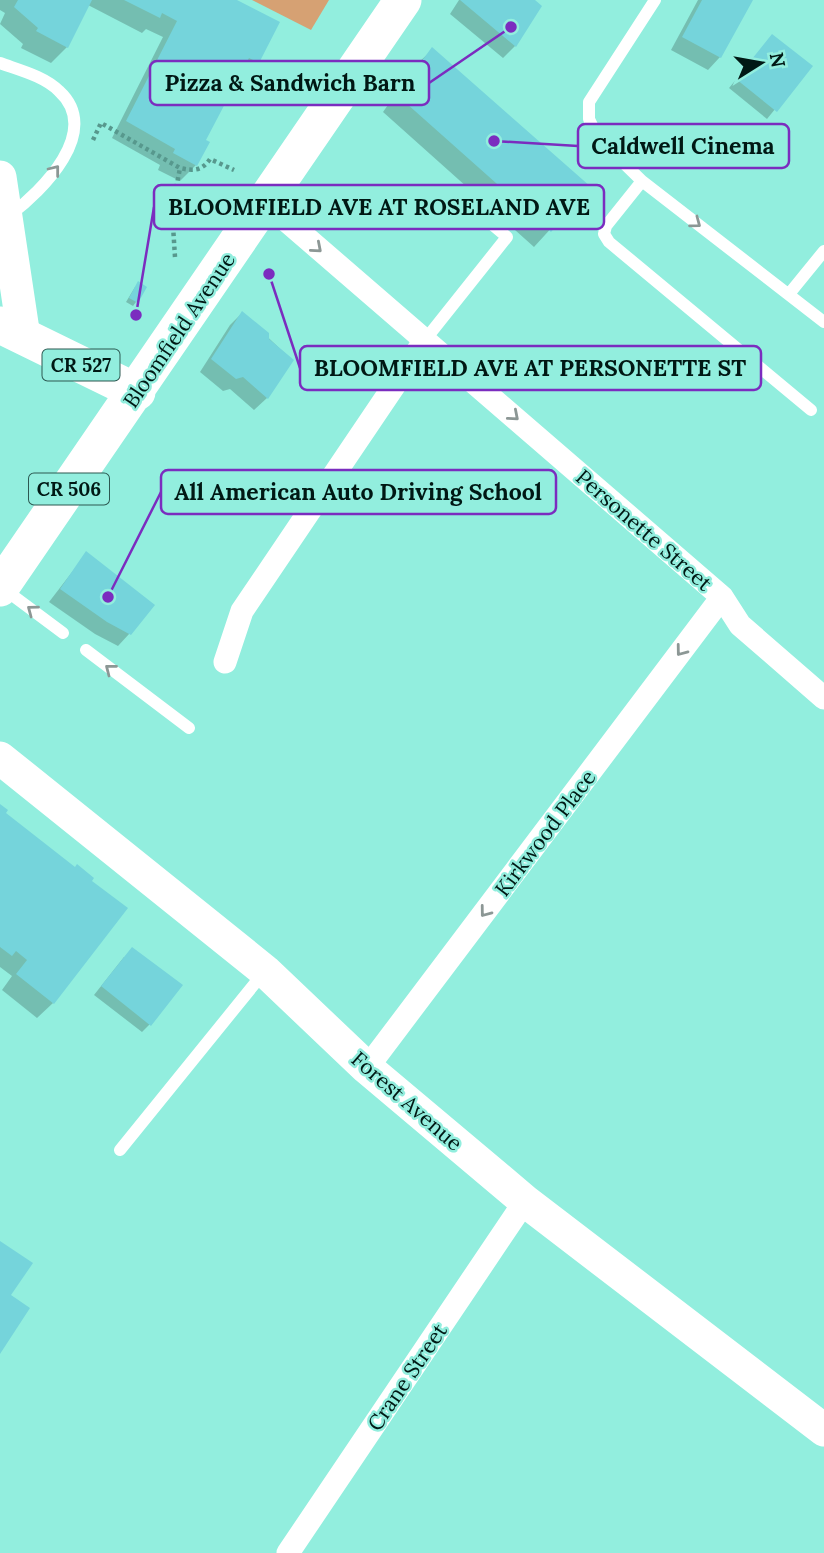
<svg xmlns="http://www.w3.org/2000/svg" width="824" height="1553" font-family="Lora,serif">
  <rect width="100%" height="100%" fill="#92eede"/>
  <!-- green -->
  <path fill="#d6a173" d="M252 0H329L311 30Z"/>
  <!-- shadow -->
  <path fill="#0003" d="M0 0H236L257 62 241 78 237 76 204 141 196 165 180 181 158 170 160 165 112 138 163 37 146 29 142 33 88 5 67 47 51 63 21 48 23 44 0 24 5 13 0 10Z
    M459 0H532L515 46 503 58 450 14Z
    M698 0H751L720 57 708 70 671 50Z
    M772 36 810 66 767 119 729 88Z
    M432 50 588 188 534 247 383 112 416 65Z
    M135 287 136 302 133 306 126 302Z
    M242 313 292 360 267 398 254 410 230 389 223 391 200 372 230 325Z
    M86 554 130 633 118 646 95 634 49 602Z
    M0 806 53 1003 37 1018 2 990 12 976 0 967Z
    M124 957 150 1024 142 1032 94 995Z"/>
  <!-- building -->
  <path fill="#75d4db" d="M18 0H92L68 48 36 31 38 28 14 7Z
    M124 0H237L280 22 259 63 249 58 206 140 210 142 197 166 173 153 175 149 126 121 177 21 162 13 160 18Z
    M460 0H535L542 6 516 47Z
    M702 0H753L721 58 682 37Z
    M772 34 813 66 777 112 736 79Z
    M432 47 591 187 551 232 397 95Z
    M138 281 147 287 138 303 129 298Z
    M242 311 269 333V339L294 360 268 399 243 377 236 379 211 359Z
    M86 551 155 605 131 635 107 622 60 589Z
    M0 804 8 810 6 813 75 867 77 864 94 878 92 881 128 908 54 1004 16 974 27 960 16 951 12 956 0 947Z
    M132 947 183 985 151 1026 101 986Z
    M0 1241 33 1263 11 1295 30 1308 0 1354Z"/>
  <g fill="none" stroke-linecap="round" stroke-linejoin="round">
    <!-- path -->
    <path stroke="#57988d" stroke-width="4.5" stroke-dasharray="3.5 3.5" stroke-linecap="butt" d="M93 140 101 123 180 168C193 171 202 171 210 159L234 170
      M175 257 172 210 180 168"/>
    <!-- lane -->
    <path stroke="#fff" stroke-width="12" d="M655 0 589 102V119L598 138 642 181 824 322
      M0 63C19 70 44 76 59 91 103 131 42 191 10 215
      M642 181 606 226 604 234 609 242 811 410
      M789 294 824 251
      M425 340 507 237 456 194
      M4 589 63 633
      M86 650 189 728
      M120 1150 265 971"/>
    <!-- street -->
    <path stroke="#fff" stroke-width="23" d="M266 203 722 597 740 625 824 698
      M225 662 242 611 425 340
      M367 1068 722 597
      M288 1553 525 1201"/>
    <!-- secondary -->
    <path stroke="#fff" stroke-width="33" d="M0 177 24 337
      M0 758 265 971 367 1068 525 1201 824 1430"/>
    <!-- primary -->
    <path stroke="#fff" stroke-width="37" d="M0 325 137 392
      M0 588 403 0"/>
  </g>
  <!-- one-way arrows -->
  <defs><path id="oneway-chevron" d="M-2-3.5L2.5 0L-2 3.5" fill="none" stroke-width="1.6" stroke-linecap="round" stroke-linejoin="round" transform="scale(1.75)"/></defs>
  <g stroke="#8c9795">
    <use href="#oneway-chevron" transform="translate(55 170) rotate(-52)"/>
    <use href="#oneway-chevron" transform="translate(696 223) rotate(37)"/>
    <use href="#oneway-chevron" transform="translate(317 248) rotate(41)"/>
    <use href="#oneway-chevron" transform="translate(514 416) rotate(41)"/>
    <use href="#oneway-chevron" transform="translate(32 610) rotate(-143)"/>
    <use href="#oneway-chevron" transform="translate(681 651) rotate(127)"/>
    <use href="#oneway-chevron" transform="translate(110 669) rotate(-142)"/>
    <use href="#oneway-chevron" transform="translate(485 912) rotate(127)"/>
  </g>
  <g text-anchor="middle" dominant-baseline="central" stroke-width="5" stroke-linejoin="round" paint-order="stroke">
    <!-- shield labels -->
    <g fill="#92eede" stroke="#2c5851" stroke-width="2">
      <rect x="42.5" y="349.5" width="77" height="31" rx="5"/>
      <rect x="29" y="473.5" width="80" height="31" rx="5"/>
    </g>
    <g font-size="19" font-weight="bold" fill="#001814">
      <text x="81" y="365">CR 527</text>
      <text x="69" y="489">CR 506</text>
    </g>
    <!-- street labels -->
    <g font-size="21" fill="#001814" stroke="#92eede">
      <text transform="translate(179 330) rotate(-56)">Bloomfield Avenue</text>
      <text transform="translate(644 530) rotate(41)">Personette Street</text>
      <text transform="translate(545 833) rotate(-53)">Kirkwood Place</text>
      <text transform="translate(407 1101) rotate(41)">Forest Avenue</text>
      <text transform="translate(407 1377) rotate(-56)">Crane Street</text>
    </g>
  </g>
  <!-- callouts -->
  <path fill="none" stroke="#7b2cbf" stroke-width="2.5" d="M511 27L429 83M494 141L578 146M136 315L154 207M269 274L300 368M108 597L161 492"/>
  <g fill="#7b2cbf" stroke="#92eede" stroke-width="2.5">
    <circle cx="511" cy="27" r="7"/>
    <circle cx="494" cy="141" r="7"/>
    <circle cx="136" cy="315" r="7"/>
    <circle cx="269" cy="274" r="7"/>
    <circle cx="108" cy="597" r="7"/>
  </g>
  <g fill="#92eede" stroke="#7b2cbf" stroke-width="2.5">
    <rect x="150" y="61" width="279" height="44" rx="7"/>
    <rect x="578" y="124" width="211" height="44" rx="7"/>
    <rect x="154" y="185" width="450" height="44" rx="7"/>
    <rect x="300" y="346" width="461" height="44" rx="7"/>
    <rect x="161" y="470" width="395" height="44" rx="7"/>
  </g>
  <g font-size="23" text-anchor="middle" font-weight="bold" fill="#001814">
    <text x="290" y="91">Pizza &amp; Sandwich Barn</text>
    <text x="683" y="154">Caldwell Cinema</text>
    <text x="379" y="215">BLOOMFIELD AVE AT ROSELAND AVE</text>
    <text x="530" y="376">BLOOMFIELD AVE AT PERSONETTE ST</text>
    <text x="358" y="500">All American Auto Driving School</text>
  </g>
  <!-- north arrow -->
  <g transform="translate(761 63) rotate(79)" stroke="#92eede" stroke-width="5" paint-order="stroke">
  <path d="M0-5L12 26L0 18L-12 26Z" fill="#001814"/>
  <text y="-10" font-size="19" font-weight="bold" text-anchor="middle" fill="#001814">N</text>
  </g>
</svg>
